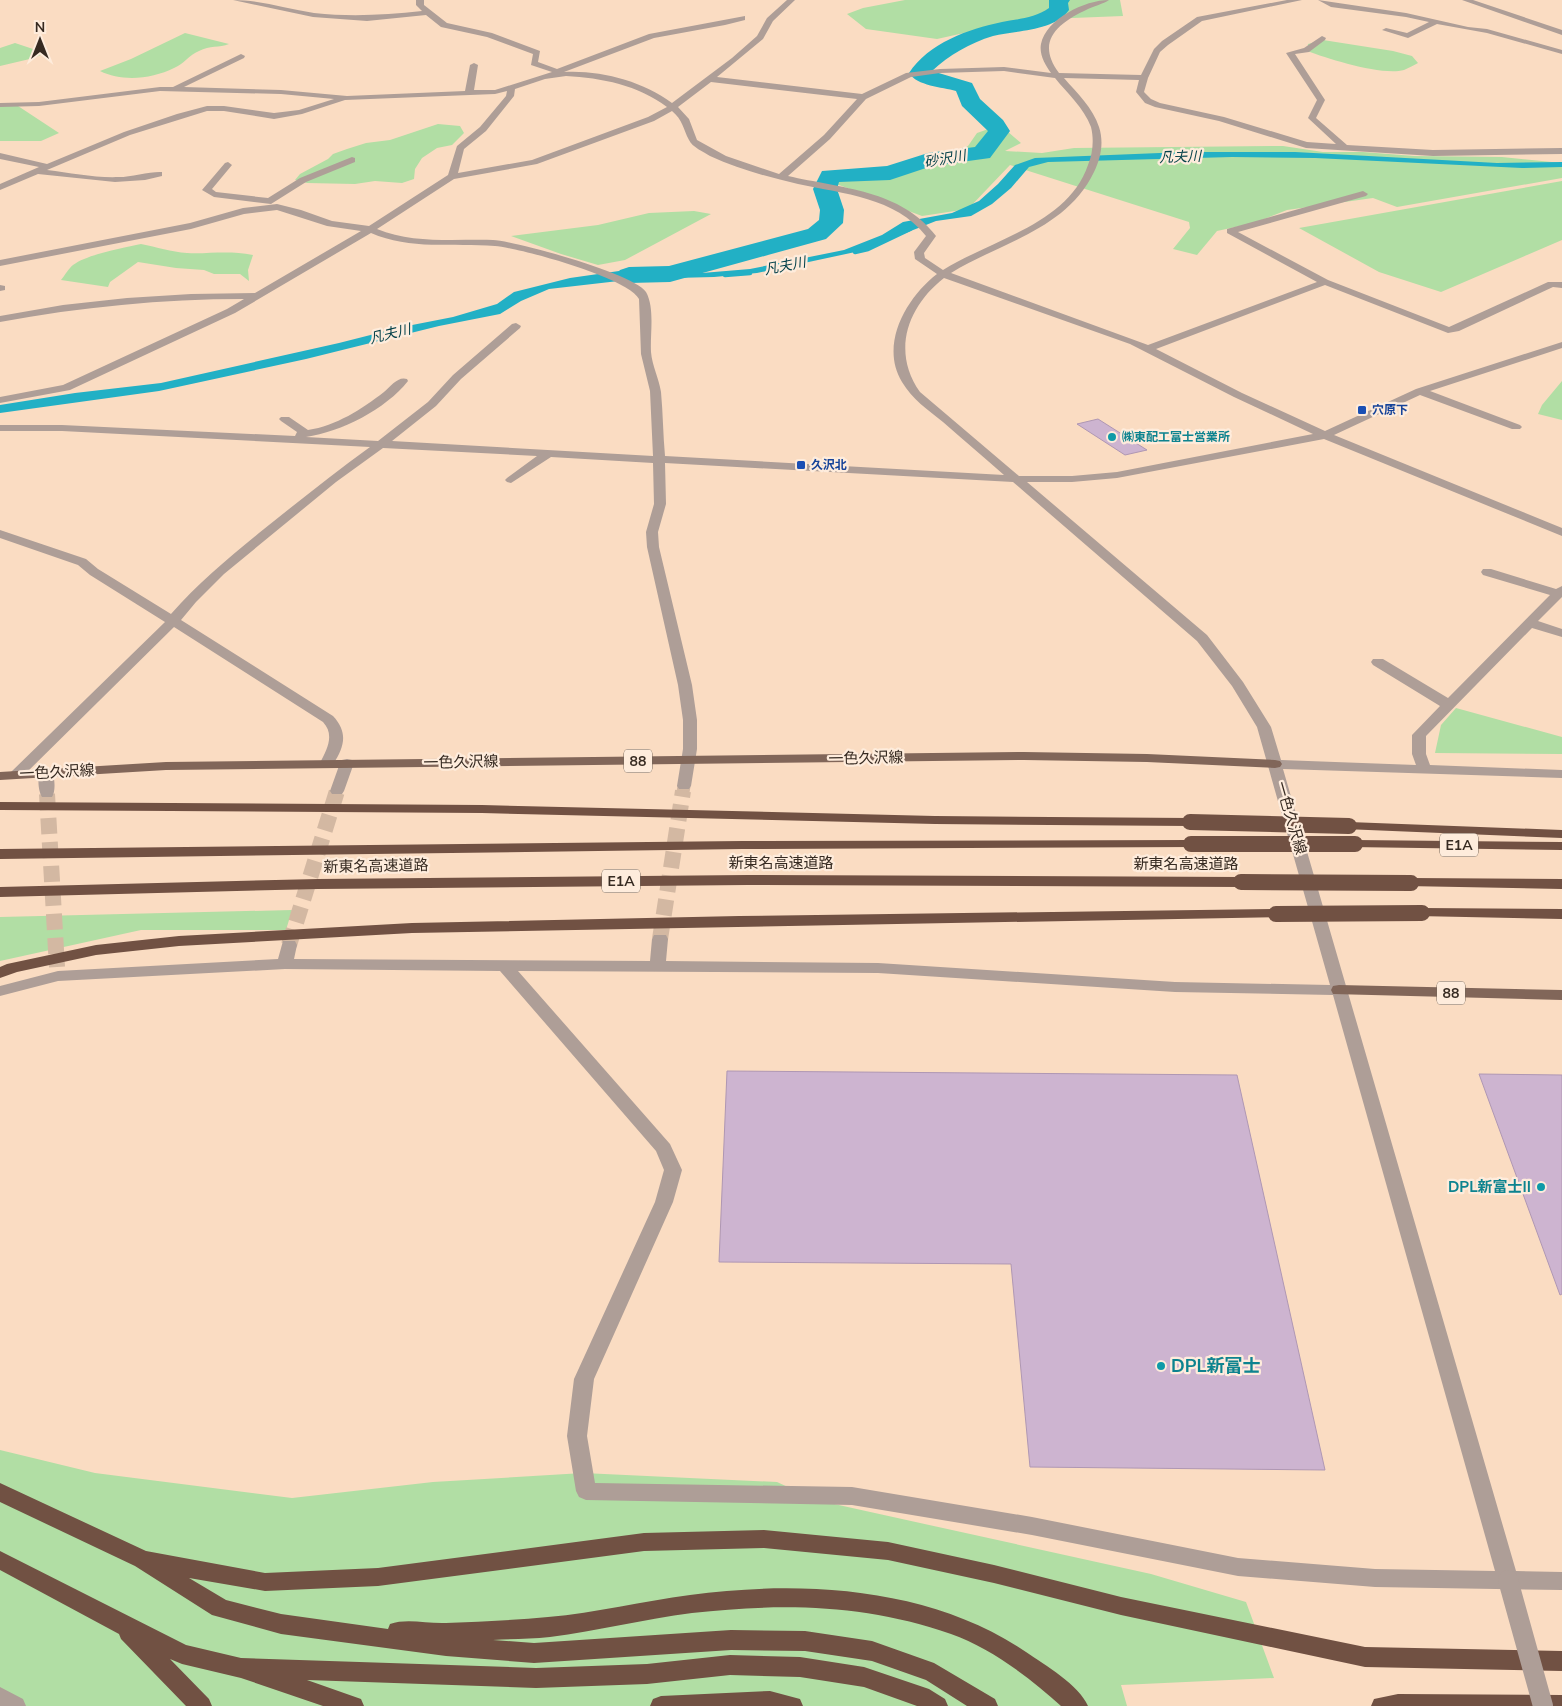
<svg xmlns="http://www.w3.org/2000/svg" width="1562" height="1706" font-family="'Nunito Sans','Noto Sans JP',sans-serif">
  <rect width="100%" height="100%" fill="#fadcc2"/>
  <!-- green -->
  <path fill="#b1dea4" d="M905 0H1120L1123 16 1022 20 937 39 866 29 847 14 863 8Z
    M185 33 229 44C219 48 210 45 199 51 189 55 184 64 174 68 152 79 122 82 100 71L131 59Z
    M1323 40 1393 51 1412 56 1418 63C1414 65 1409 68 1404 70 1382 76 1329 59 1307 51L1308 44Z
    M15 43 45 53 34 58 0 66V48Z
    M0 106H18L59 133 41 141H0Z
    M438 124 460 126 464 133 452 145 437 148 422 158 415 169 414 179 402 183 375 181 355 184 307 183 295 180 300 174 328 159 333 154 347 149 366 143 390 140Z
    M1000 125 1021 143 1005 151 1042 153 1074 148 1283 146 1323 152H1363L1414 156 1502 157 1562 163V178L1397 207 1373 198 1287 210 1254 223 1217 231 1197 255 1173 249 1190 228 1189 222 1010 165 968 209 922 216 831 182 841 174 876 176 915 167 938 160 968 146 977 133Z
    M1562 181V240L1441 292 1379 272 1299 228Z
    M694 211 711 214 625 260 598 265 561 254 511 236 598 225 649 213Z
    M141 244C157 247 171 252 187 253 210 254 228 250 253 255L248 270 249 281 240 274H214L204 270 176 268 138 262 110 282 108 287 61 280C65 275 69 268 73 265 88 254 123 248 141 244Z
    M1562 381V420L1538 414 1542 405Z
    M1456 708 1562 737V754L1435 753 1441 725Z
    M292 910 286 930H141L0 961V917Z
    M0 1450 95 1473 292 1498 433 1482 583 1473 777 1482 816 1500 1151 1574 1246 1602 1274 1678 1121 1685 1127 1706H0Z"/>
  <!-- water -->
  <path fill="#22b0c5" d="M1185 152H1295L1497 163 1562 162V167L1522 168 1315 158 1232 157 1048 162 1029 167 1011 188 992 204 971 216 936 221 860 251 757 273 714 277 636 279 549 289 521 301 500 314 439 326 306 359 159 391 0 413V405L75 393 161 383 339 343 402 327 453 317 497 304 514 292 570 278 626 270H672L702 273 750 269 844 250 882 235 903 222 952 213 979 201 998 184 1015 165 1035 158Z"/>
  <g fill="none" stroke-linecap="round" stroke-linejoin="round">
    <!-- stream -->
    <path stroke="#22b0c5" stroke-width="4.5" d="M855 252 868 249 910 229
      M725 275 750 273"/>
    <!-- river -->
    <path fill="#22b0c5" fill-rule="evenodd" d="M1049 0H1070L1068 3 1069 10C1053 32 1016 30 993 36 970 43 949 55 932 71L972 83 980 99 1003 120 1010 131 990 158 932 166 890 180 839 182 837 189 844 210 843 223 826 239 670 282 629 283 620 280 616 275 620 270 629 267 669 266 808 229 819 220 820 210 813 189 822 171 887 166 928 153 975 147 988 131 962 106 956 91C942 87 917 86 909 73 929 43 968 29 1002 22 1018 19 1035 18 1049 8Z"/>
  </g>
  <!-- building -->
  <path fill="#cdb4d0" stroke="#af97b3" d="M1098 419 1147 450 1125 455 1077 424Z
    M727 1071 1237 1075 1325 1470 1030 1467 1011 1264 719 1262Z
    M1479 1074 1562 1075V1294L1560 1295Z"/>
  <g fill="none" stroke-linecap="round" stroke-linejoin="round">
    <!-- minor-tunnel-far1 -->
    <path stroke="#d3b8a2" stroke-width="13" stroke-dasharray="13 6" stroke-linecap="butt" d="M683 792 684 786"/>
    <!-- minor-tunnel -->
    <path stroke="#d3b8a2" stroke-width="16" stroke-dasharray="16 8" stroke-linecap="butt" d="M47 794 57 967
      M660 939 683 791
      M289 945 337 791"/>
    <!-- minor -->
    <path fill="#ae9e97" fill-rule="evenodd" d="M233 0C261 0 287 9 314 13 351 17 385 15 422 11L416 5V0H424V5L447 23 492 33 540 51 538 62 557 69 649 34 745 16V20L725 25 654 38 564 72C601 70 642 81 672 103L732 58 757 36 767 18 787 0H795L773 21 763 39 717 77 862 94 906 73 940 69 1004 67 1051 73C1045 65 1039 54 1041 44 1046 19 1085 0 1109 0 1103 4 1094 6 1088 9 1058 23 1035 41 1059 73L1141 75 1154 49 1162 41 1197 17 1287 0H1302L1202 21 1168 45 1160 52 1148 78 1144 92 1151 99 1160 103 1224 117 1307 142 1336 144 1308 118 1317 100 1286 53 1304 48 1322 36 1326 38 1325 40 1309 52 1295 54 1325 100 1316 118 1347 145 1433 150 1562 148V154L1433 156 1306 148 1219 121 1155 107 1145 103 1136 92 1139 80 1064 78C1077 93 1093 108 1099 127 1104 142 1101 158 1094 172 1066 230 1001 242 951 273L1148 345 1317 282 1227 233V229L1363 191 1368 194 1366 196 1238 232 1328 280 1449 327 1548 282H1562V288L1553 287 1459 331 1448 333 1325 285 1156 349 1242 393 1325 431 1416 389 1562 342V348L1430 391 1520 425 1522 427 1520 429H1512L1420 395 1334 435 1562 528V536L1324 439 1117 478 1072 482H1027L1207 635 1243 682 1271 727 1281 760 1416 765 1412 754V735L1440 706 1373 665 1371 662 1373 659H1383L1448 698 1550 595 1483 575 1481 572 1483 569H1491L1556 589 1562 586V597L1538 621 1562 629V637L1532 628 1426 736V754L1430 765 1562 770V778L1283 769 1516 1571 1562 1572V1590L1375 1587 1238 1576 1032 1535 852 1505 586 1500 579 1497 576 1491 567 1436 574 1379 655 1202 664 1170 656 1151 500 971 285 969 58 981 0 996V986L58 971 278 959 283 941H295L297 945 294 959 650 961 652 939 654 935H666L668 939 666 961 878 963 1175 982 1330 985 1257 727 1232 686 1197 641 1013 482 665 463 666 504 658 532 659 547 692 685 697 720V749L691 786 689 789H679L677 786 683 749V720L678 685 647 547 646 532 654 504 653 463 551 457 511 483 507 482 505 480 507 478 537 456 383 448 336 482 224 574 196 602 181 620 333 716C349 733 344 748 332 766H322L320 763C327 749 335 735 323 722L174 627 21 778H11L9 775 11 772 165 622 90 575 78 565 0 538V530L86 559 98 569 171 614C199 582 231 556 264 529 299 501 334 473 370 447L62 431H0V425H62L295 436 297 432 281 421 279 419 281 417H289L308 430C336 426 362 409 384 392 391 386 398 376 407 379L408 381C386 409 341 432 306 437L378 441 428 402 453 375 512 324 516 323 521 326 520 328 461 379 436 406 392 441 653 456 650 391 641 354 639 299C629 278 520 248 495 246 453 243 410 250 371 233L235 313 70 390 0 403V397L63 385 227 309 244 299C162 299 81 307 0 322V316L63 305 127 298 191 294 255 293 361 231 327 226 277 210 244 214 191 229 0 266V260L190 223 243 208 277 204 301 210 332 221 369 226 448 175 457 146 480 127 506 96 507 91 495 94 345 100 302 114 274 119 224 111H207L130 135 47 170C71 173 95 178 119 177 131 177 152 171 162 172V176L145 180 115 182 38 174 0 190V184L39 167 0 159V153L47 164 124 132 177 114 207 106H224L274 113 299 110 334 99 281 94 160 91 39 106 0 107V103L39 102 160 87H173L241 54 245 56 244 58 184 87 281 90 347 96 465 91 470 65 474 63 478 65 474 90H495L552 72 531 65 533 54 487 37 441 27 426 15 367 21 313 17ZM1004 71 1055 78C1067 93 1084 108 1091 127 1094 139 1093 153 1088 165 1068 224 991 240 943 270L925 258 924 253 936 236C902 190 840 188 788 176L830 139 866 99 911 77 940 73ZM566 76C602 78 638 85 667 107L648 117 532 160 458 173 464 149 486 131 514 96 515 89 545 79ZM711 82 857 99 824 135 779 174 726 156 697 140 689 119 678 107ZM672 111C683 120 683 129 689 140 692 147 704 152 710 156 738 169 768 177 798 184 844 194 895 197 926 236L914 252 915 259 937 274C907 297 879 344 902 382 912 399 928 410 943 422 963 440 984 457 1004 475L665 456C663 435 663 413 661 392 659 379 652 365 651 352 650 334 655 308 646 292 635 274 516 241 493 240 455 239 413 244 377 229L454 179 537 164 654 121ZM944 278 1130 344 1234 397 1313 434 1117 472 1072 476H1019L920 392C891 351 908 306 944 278ZM518 971 878 973 1175 992 1333 995 1495 1571 1375 1569 1238 1558 1032 1517 852 1487 595 1483 587 1436 594 1379 673 1202 682 1170 670 1144Z
      M1318 0 1406 13 1468 27 1487 29 1562 50V54L1487 33 1437 24 1408 38 1382 30 1386 28 1407 33 1429 22 1406 17 1331 7Z
      M1462 0H1473L1562 30V35Z
      M352 157 355 158V162L306 182 271 204 214 197 202 190 225 163 228 162 232 165 212 189 216 192 268 198 300 178Z
      M0 285 5 286V290L0 291Z
      M347 759 352 760 354 763 344 791 342 794H332L330 791 340 763 342 760Z
      M46 769 51 770C55 776 56 791 52 797H42C38 791 37 776 41 770Z
      M0 1687 23 1699 26 1706H0Z"/>
    <!-- major -->
    <path fill="#816659" fill-rule="evenodd" d="M1024 752 1147 754 1275 760 1280 761 1282 764 1280 767 1275 768 1147 762 1024 760 166 770 0 780V772L166 762Z
      M1339 985 1562 990V1000L1333 994 1331 990 1333 986Z"/>
    <!-- highway -->
    <path fill="#715143" fill-rule="evenodd" d="M0 802 482 805 935 816 1190 818 1195 819 1197 822 1195 825 1190 826 935 824 482 813 0 810Z
      M1349 822 1562 830V838L1344 829 1342 826 1344 823Z
      M1191 840 1196 841 1198 844 1196 847 742 849 0 859V849L742 841Z
      M1355 840 1562 842V850L1350 847 1348 844 1350 841Z
      M747 875 1241 877 1246 879 1249 882 1246 885 1241 887 747 885 318 889 0 897V887L318 879Z
      M1411 878 1562 879V889L1406 886 1403 883 1406 880Z
      M1422 908 1562 909V919L1417 916 1414 913 1417 910Z
      M1276 909 1281 911 1284 914 1281 917 412 933 179 946 96 955 17 972 0 978V967L7 964 96 945 179 936 412 923 739 916Z
      M0 1483 146 1551 265 1573 378 1568 644 1533 764 1530 888 1542 994 1565 1121 1597 1365 1647 1562 1651V1671L1365 1667 1121 1615 994 1583 888 1560 764 1548 644 1551 378 1586 265 1591 189 1578 226 1600 281 1614 388 1629 390 1624C407 1618 428 1624 446 1623 480 1622 515 1620 548 1617 596 1613 643 1601 690 1595 802 1580 930 1587 1026 1652 1045 1665 1079 1685 1088 1706H1061C1030 1678 991 1648 951 1634 865 1604 781 1603 692 1613 644 1619 598 1631 550 1637 531 1639 512 1639 493 1640L534 1643 731 1630 805 1631 872 1641 934 1663 995 1699 998 1706H967L926 1680 872 1661 805 1651 731 1650 534 1663 446 1656 281 1634 212 1615 135 1566 0 1502Z
      M0 1551 186 1645 241 1658 536 1668 647 1664 730 1655 800 1657 864 1667 929 1689 945 1699 948 1706H917L864 1687 800 1677 730 1675 647 1684 536 1688 307 1680 361 1699 364 1706H323L241 1678 182 1664 170 1659 209 1699 212 1706H186L121 1639 119 1634 0 1570Z
      M770 1691 800 1699 803 1706H650L653 1699 661 1696Z
      M1398 1694 1562 1695V1706H1371L1374 1699Z"/>
    <!-- minor-bridge -->
    <path stroke="#ae9e97" stroke-width="20" d="M1508 1580 1543 1706"/>
    <!-- highway-bridge -->
    <path stroke="#715143" stroke-width="16" d="M1190 822 1349 826
      M1191 844H1355
      M1241 882 1411 883
      M1276 914 1422 913"/>
  </g>
  <!-- markers -->
  <g fill="#1a4fb4" stroke="#feecdc" stroke-width="2">
    <rect x="1357" y="405" width="10" height="10" rx="2.5"/>
    <rect x="796" y="460" width="10" height="10" rx="2.5"/>
  </g>
  <g fill="#0f9aa8" stroke="#feecdc" stroke-width="2">
    <circle cx="1112" cy="437" r="5"/>
    <circle cx="1541" cy="1187" r="5"/>
    <circle cx="1161" cy="1366" r="5"/>
  </g>
  <g text-anchor="middle" dominant-baseline="central" stroke-width="4.5" stroke-linejoin="round" paint-order="stroke">
    <!-- far-transit labels -->
    <g font-size="12" font-weight="bold" fill="#164399" stroke="#feecdc" text-anchor="start">
      <text x="1372" y="410">穴原下</text>
      <text x="811" y="465">久沢北</text>
    </g>
    <!-- far-culture labels -->
    <g font-size="12" font-weight="bold" fill="#0d838f" stroke="#feecdc" text-anchor="start">
      <text x="1122" y="437">㈱東配工富士営業所</text>
    </g>
    <!-- far-water labels -->
    <g font-size="14" font-style="italic" fill="#06424b" stroke="#feecdc">
      <text transform="translate(1180 157) rotate(-2)">凡夫川</text>
      <text transform="translate(945 159) rotate(-10)">砂沢川</text>
      <text transform="translate(785 266) rotate(-11)">凡夫川</text>
      <text transform="translate(390 334) rotate(-14)">凡夫川</text>
    </g>
    <!-- shield labels -->
    <g fill="#feecdc" stroke="#726459" stroke-width="1">
      <rect x="624" y="749.5" width="28" height="23" rx="4"/>
      <rect x="1440" y="833.5" width="38" height="23" rx="4"/>
      <rect x="602" y="869.5" width="38" height="23" rx="4"/>
      <rect x="1437" y="981.5" width="28" height="23" rx="4"/>
    </g>
    <g font-size="14" font-weight="bold" fill="#362a21">
      <text x="638" y="761">88</text>
      <text x="1459" y="845">E1A</text>
      <text x="621" y="881">E1A</text>
      <text x="1451" y="993">88</text>
    </g>
    <!-- street labels -->
    <g font-size="15" fill="#362a21" stroke="#feecdc">
      <text transform="translate(866 758) rotate(-1)">一色久沢線</text>
      <text transform="translate(461 762) rotate(-1)">一色久沢線</text>
      <text transform="translate(57 772) rotate(-3)">一色久沢線</text>
      <text transform="translate(1291 818) rotate(74)">一色久沢線</text>
      <text x="781" y="863">新東名高速道路</text>
      <text x="1186" y="864">新東名高速道路</text>
      <text transform="translate(376 866) rotate(-1)">新東名高速道路</text>
    </g>
    <!-- culture labels -->
    <g font-size="15" font-weight="bold" fill="#0d838f" stroke="#feecdc" text-anchor="end">
      <text x="1531" y="1187">DPL新富士II</text>
    </g>
    <!-- near-culture labels -->
    <g font-size="18" font-weight="bold" fill="#0d838f" stroke="#feecdc" text-anchor="start">
      <text x="1171" y="1366">DPL新富士</text>
    </g>
  </g>
  <!-- north arrow -->
  <g transform="translate(40 40)" stroke="#feecdc" stroke-width="4" paint-order="stroke">
  <path d="M0-4L9 19L0 12L-9 19Z" fill="#362a21"/>
  <text y="-8" font-size="14" font-weight="bold" text-anchor="middle" fill="#362a21">N</text>
  </g>
</svg>
